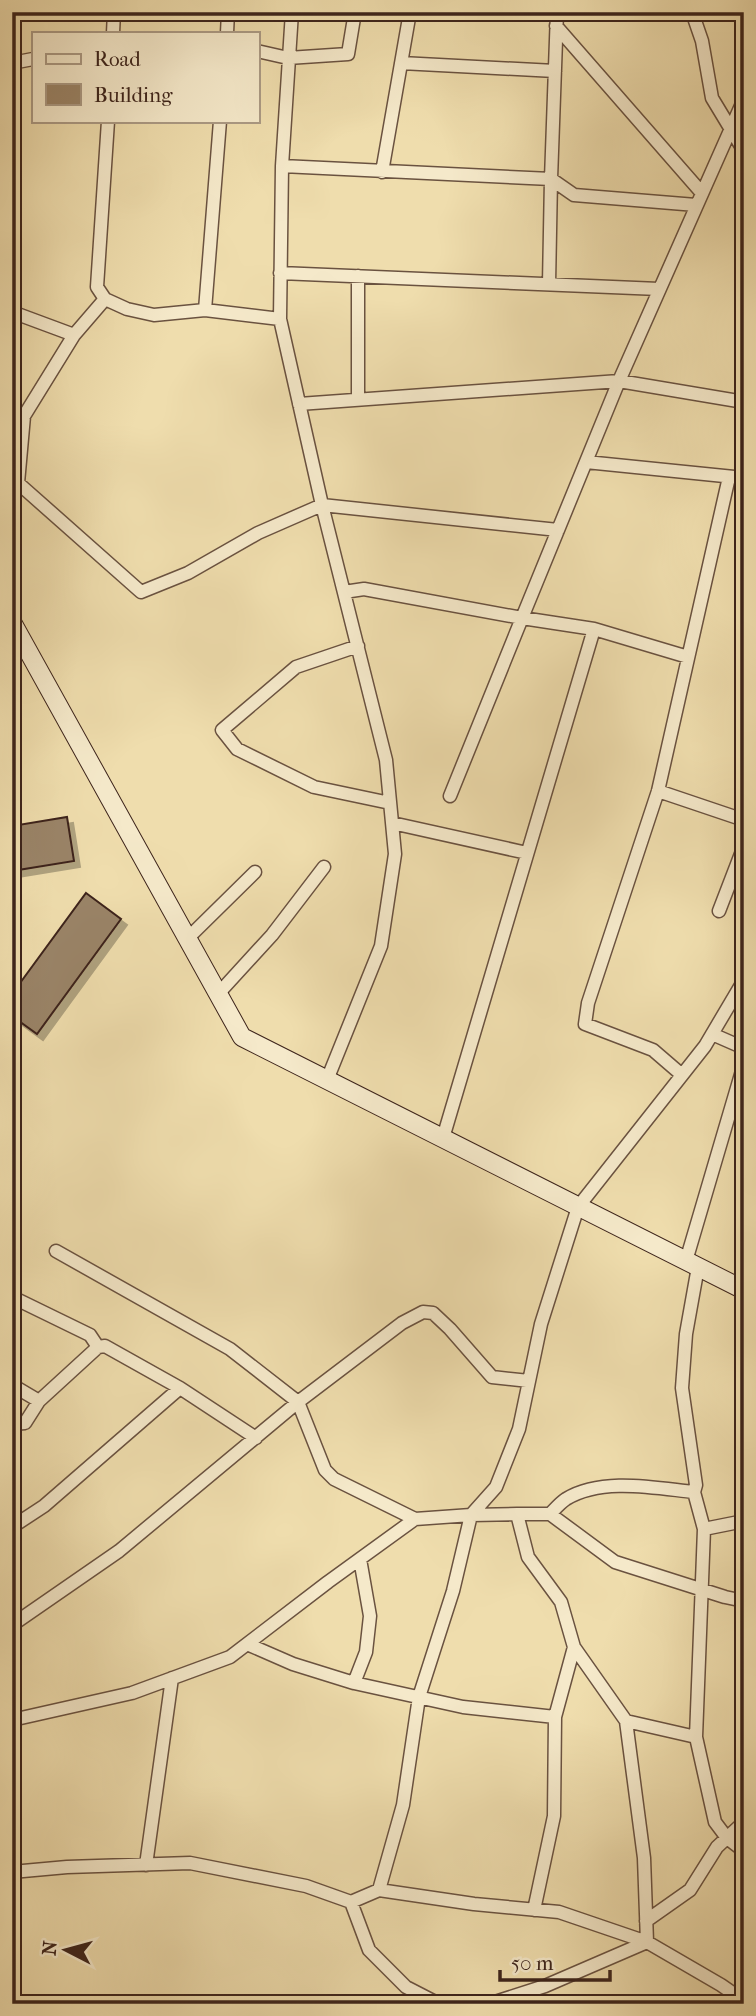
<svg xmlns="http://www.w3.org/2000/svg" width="756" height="2016" font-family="'IM FELL French Canon',serif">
  <defs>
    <filter id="shadow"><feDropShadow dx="6" dy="6" stdDeviation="0" flood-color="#0004"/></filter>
  </defs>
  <rect width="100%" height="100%" fill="#efddad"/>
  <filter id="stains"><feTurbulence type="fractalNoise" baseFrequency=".00286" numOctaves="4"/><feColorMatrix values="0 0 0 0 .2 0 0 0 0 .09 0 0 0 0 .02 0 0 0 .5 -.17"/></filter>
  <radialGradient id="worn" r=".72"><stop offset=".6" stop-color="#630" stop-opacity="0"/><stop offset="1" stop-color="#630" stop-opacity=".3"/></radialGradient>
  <!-- building -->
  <path fill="#9a8467" stroke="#3d241b" stroke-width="2" filter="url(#shadow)" d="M67 817 74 861 12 871V826Z
    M86 893 121 919 37 1034 12 1016V994Z"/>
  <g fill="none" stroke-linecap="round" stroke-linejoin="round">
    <!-- street casing -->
    <g stroke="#6a5240" stroke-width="15">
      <path id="street" d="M692 12 702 41 712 98 744 151
        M556 26 701 192
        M113 33 114 12
        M227 33 228 12
        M257 51 288 58 348 54 355 12
        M12 63 33 59
        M401 63 555 71
        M108 121 97 287 105 299 127 309 154 315 205 310 280 319
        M282 166 292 12
        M382 172 410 12
        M280 273 659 289
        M549 284 551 179 574 195 696 205
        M205 310 220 121
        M12 312 74 335 105 299
        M358 400V276
        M299 404 619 381 744 402
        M12 410 24 416 18 483 13 487
        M24 416 74 335
        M586 462 744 478
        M18 483 141 592 188 573 258 533 322 505 558 530
        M344 592 364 589 522 618 450 796
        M594 629 688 657
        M358 646 296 667 222 730 237 749 314 787 390 803
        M658 791 744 820
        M392 823 527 853
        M719 911 744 846
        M188 938 255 872
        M218 994 272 935 324 867
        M712 1034 744 1048
        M682 1075 653 1050 585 1024 588 1003 658 791 729 477
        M327 1080 381 946 395 854 386 760 322 505 280 319 282 166 551 179 557 12
        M443 1138 594 629 522 618 619 381 744 99
        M56 1251 230 1349 298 1402 325 1470 334 1479 415 1519
        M686 1261 744 1064
        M698 1267 686 1334 682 1388 696 1485 694 1492 704 1529 696 1737 715 1822 727 1838 744 1851
        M12 1297 90 1335 98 1347 105 1346 180 1388 256 1438
        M12 1385 39 1401
        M12 1424 25 1423 39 1401 98 1347
        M517 1514H550L615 1562 725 1597 744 1601
        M550 1514C555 1509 560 1503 566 1499 602 1477 655 1488 694 1492
        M12 1527 44 1506 180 1388
        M704 1529 744 1521
        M12 1625 119 1551 298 1402 402 1323 423 1312 433 1313 450 1329 492 1377 529 1381
        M247 1644 293 1664 354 1683 463 1707 555 1717
        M354 1683 366 1652 370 1616 360 1559
        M12 1720 132 1693 230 1657 328 1582 415 1519 471 1515 517 1514 528 1557 561 1602 574 1647 626 1721 644 1858 647 1942 559 1912 474 1904 379 1890
        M626 1721 696 1737
        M146 1865 172 1678
        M12 1872 67 1867 190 1863 306 1886 351 1902
        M534 1910 554 1816 555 1717 574 1647
        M646 1921 690 1890 717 1847 744 1822
        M439 2004 406 1987 369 1950 351 1902 379 1890 403 1805 419 1697 453 1591 471 1515 496 1487 519 1429 541 1324 578 1207 705 1046 744 980
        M489 2004 545 1986 647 1942 721 1985 744 2001"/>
    </g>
    <!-- secondary casing -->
    <g stroke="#3d241b" stroke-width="20">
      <path id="secondary" d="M12 622 242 1037 744 1290"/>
    </g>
    <!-- street -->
    <use href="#street" stroke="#f5e9ca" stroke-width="12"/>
    <!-- secondary -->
    <use href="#secondary" stroke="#f5e9ca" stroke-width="18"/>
  </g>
  <!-- margin -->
  <rect width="756" height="2016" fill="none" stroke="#efddad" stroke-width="42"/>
  <rect x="14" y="14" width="728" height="1988" fill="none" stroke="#3d241b" stroke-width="3.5"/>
  <rect x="21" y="21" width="714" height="1974" fill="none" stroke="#3d241b" stroke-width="2"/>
  <!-- legend -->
  <rect x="32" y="32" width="228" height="91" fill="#f5e9ca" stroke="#ab9a84" stroke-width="2"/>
  <rect x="46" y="54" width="35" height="10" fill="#f5e9ca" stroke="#ab9a84" stroke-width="2"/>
  <text x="94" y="66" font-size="21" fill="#3d241b">Road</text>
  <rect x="46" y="84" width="35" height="21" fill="#9a8467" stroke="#ab9a84" stroke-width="2"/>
  <text x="94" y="102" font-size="21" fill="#3d241b">Building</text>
  <!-- north arrow -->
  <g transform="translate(66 1950) rotate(276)" stroke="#f5e9ca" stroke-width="5" paint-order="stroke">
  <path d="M0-5L12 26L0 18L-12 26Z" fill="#3d241b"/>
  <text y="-10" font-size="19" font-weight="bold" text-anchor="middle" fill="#3d241b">N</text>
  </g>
  <!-- scale -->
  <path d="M500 1970v10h110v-10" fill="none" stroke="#3d241b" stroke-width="3.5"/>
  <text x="511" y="1970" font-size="21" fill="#3d241b" stroke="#f5e9ca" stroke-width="5" paint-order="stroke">50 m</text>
  <rect width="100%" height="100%" filter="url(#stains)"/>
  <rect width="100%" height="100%" fill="url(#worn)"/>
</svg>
